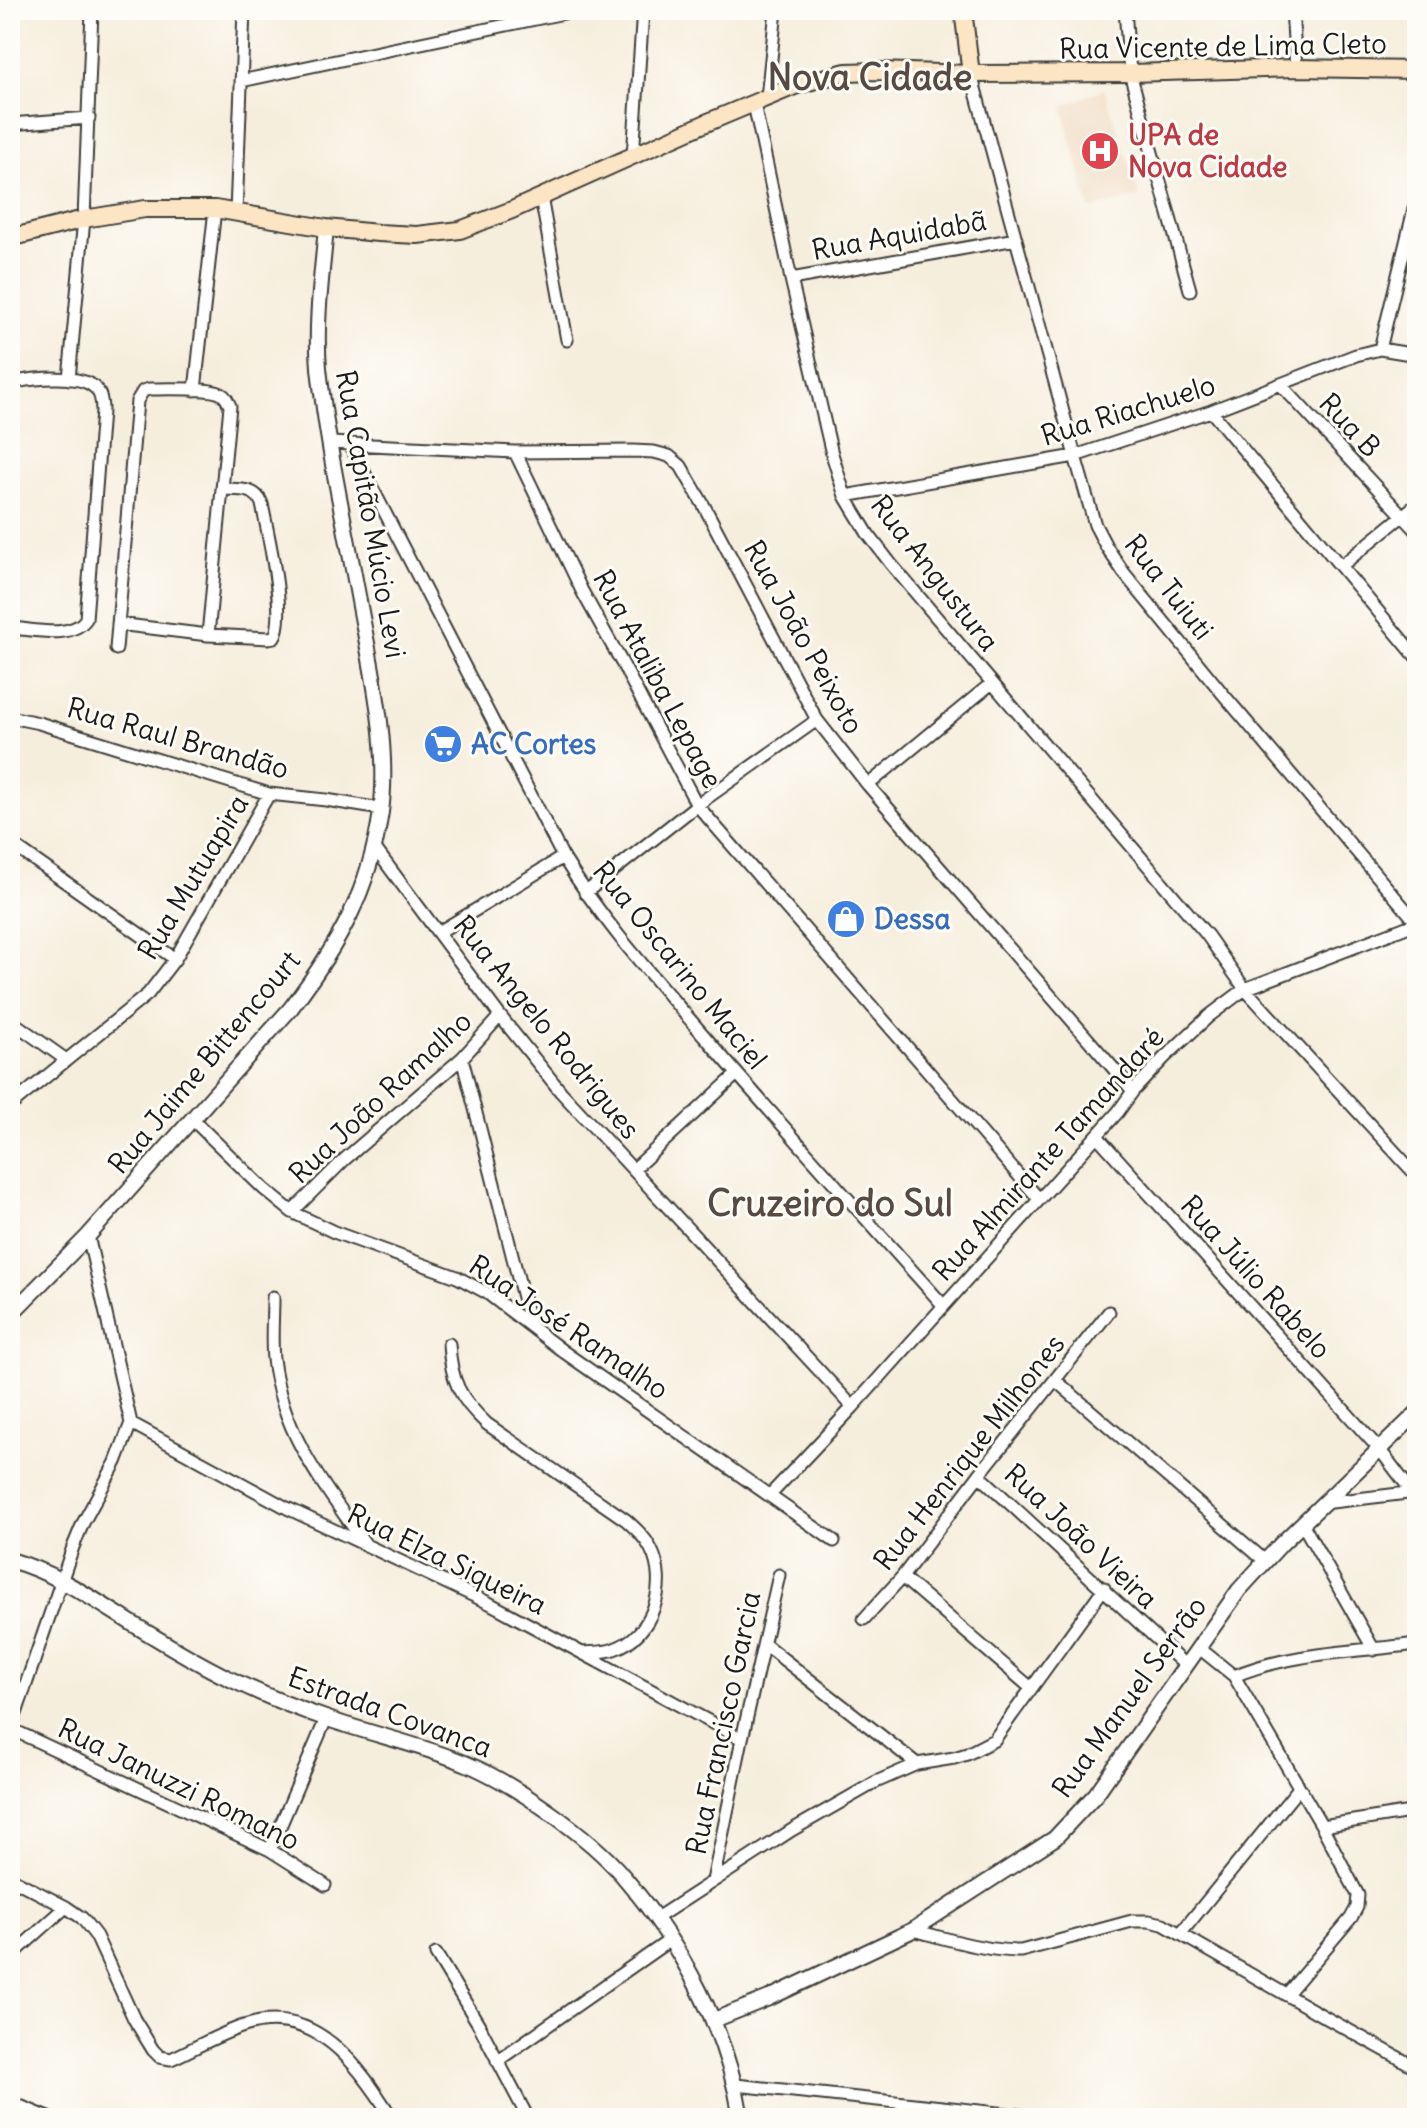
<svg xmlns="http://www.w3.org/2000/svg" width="1427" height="2128" font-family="Delius,sans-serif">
  <rect width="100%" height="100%" fill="#fdfcf7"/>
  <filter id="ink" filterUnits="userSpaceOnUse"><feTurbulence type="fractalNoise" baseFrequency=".0125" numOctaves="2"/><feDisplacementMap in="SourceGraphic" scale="16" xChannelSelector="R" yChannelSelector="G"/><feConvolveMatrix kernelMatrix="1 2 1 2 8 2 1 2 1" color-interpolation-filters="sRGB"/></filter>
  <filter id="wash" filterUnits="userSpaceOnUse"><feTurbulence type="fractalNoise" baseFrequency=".006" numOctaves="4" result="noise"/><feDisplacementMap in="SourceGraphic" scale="32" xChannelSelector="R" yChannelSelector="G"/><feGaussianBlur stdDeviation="1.8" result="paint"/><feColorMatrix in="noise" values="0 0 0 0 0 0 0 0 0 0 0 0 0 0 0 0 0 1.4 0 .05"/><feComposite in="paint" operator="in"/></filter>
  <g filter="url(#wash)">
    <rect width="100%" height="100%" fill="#f6eedd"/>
    <!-- built -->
    <path fill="#efd6bc" d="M1104 89 1140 197 1090 209 1062 106Z"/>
  </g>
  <g filter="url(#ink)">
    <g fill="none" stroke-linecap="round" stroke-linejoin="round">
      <!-- minor casing -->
      <g stroke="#3d3c39" stroke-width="15">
        <path id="minor" d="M1125 10 1130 73 1190 290
          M1292 10 1296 68
          M971 74 1075 456 1095 525 1106 546 1124 573 1223 694 1417 923
          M241 81 578 10
          M767 98 776 10
          M754 104 791 279 832 454 845 496 868 534 891 564 1207 935 1245 989 1417 1176
          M10 124 89 118
          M633 156 643 10
          M541 197 567 340
          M236 213 244 10
          M791 279 1016 239
          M1380 349 1417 197
          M69 379 84 219 92 10
          M1281 385 1417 531
          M195 390 215 209
          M10 395 11 389 17 382C36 378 79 374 94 387 101 392 102 402 102 411L86 619C71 640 33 629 10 628
          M1211 411 1417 658
          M330 443 515 452 633 451 654 452 669 456 681 466 703 504 817 720 868 785 1133 1091
          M349 443 563 857C603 923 656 980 706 1038 784 1128 864 1217 944 1306
          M515 452 582 591 622 663 697 805 1039 1199
          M845 496 1075 456 1211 411 1356 355 1380 349 1417 355
          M1341 566 1417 504
          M118 624 208 635 269 638 274 637C288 618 267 530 262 504 256 487 238 490 223 489
          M116 649 137 401 143 391 149 389C164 389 213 387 223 395 227 398 228 402 230 406L208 635
          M10 717 39 723 269 794 326 800 381 809
          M868 785 992 683
          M10 843 175 959
          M374 847 500 1016 561 1092 853 1407
          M585 893 697 805 817 720
          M439 932 563 857
          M10 1020 65 1059
          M462 1058 530 1325
          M10 1106 148 994 175 959 269 794
          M192 1119 264 1189 292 1212 334 1232 457 1277 487 1293 564 1352 834 1541
          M1097 1136 1380 1450 1412 1492
          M633 1170 737 1074
          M292 1212 345 1159 462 1058 500 1016
          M273 1297C273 1317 271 1338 273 1359 282 1434 324 1486 366 1545
          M449 1344C451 1381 460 1399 487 1424L626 1520C636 1529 645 1537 651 1549 669 1584 653 1636 614 1649 605 1653 592 1652 582 1653
          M1055 1380 1265 1561
          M131 1423 287 1508 489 1603 742 1739
          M979 1475 1186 1666
          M770 1495 853 1407 1118 1112 1133 1091 1164 1058 1209 1016 1245 989 1417 923
          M1323 1503 1416 1492
          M1302 1523 1374 1650
          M902 1577 1031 1688
          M864 1619 902 1577 979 1475 1109 1312
          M764 1644 917 1764
          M1198 1647 1234 1676 1322 1826 1358 1895 1357 1907 1351 1918 1286 1995
          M1234 1676C1290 1652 1357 1652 1417 1644
          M11 1729 270 1850 325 1885
          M10 1731 73 1547 83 1523 116 1462 131 1423 88 1236
          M1322 1826 1417 1811
          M270 1850 326 1719
          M10 1878 66 1907 82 1918 96 1936 134 2019 153 2050 160 2057 171 2059C195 2048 219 2034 244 2026 314 2003 359 2065 392 2118
          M713 1881 742 1739 779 1575
          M655 1919 792 1830 876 1782 917 1764 954 1758 967 1754 994 1740 1104 1588
          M913 1930C948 1939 984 1951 1021 1951L1132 1921H1149L1163 1924 1323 2016 1417 2068
          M1181 1933 1298 1789
          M436 1954 479 2025 528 2118
          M10 1957 66 1907
          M497 2061 670 1940
          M736 2085 1046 2118
          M10 2102 49 2118"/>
      </g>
      <!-- tertiary casing -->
      <g stroke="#3d3c39" stroke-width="18">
        <path id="tertiary" d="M10 1315 88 1236 291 1008C339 944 369 892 381 812 390 744 371 667 359 601 345 524 327 446 319 368 315 322 322 274 326 228
          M10 1560C56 1573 93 1599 133 1624 164 1643 195 1662 228 1678 259 1693 295 1708 328 1719 374 1735 422 1745 467 1764 515 1784 589 1836 623 1876 681 1944 727 2029 741 2118
          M714 2020 769 1998 913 1930 1055 1838 1096 1794 1239 1590 1282 1543 1417 1413"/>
      </g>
      <!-- secondary casing -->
      <g stroke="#3d3c39" stroke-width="20">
        <path id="secondary" d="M963 10 971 74
          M10 238 84 219 145 209H215L326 228 378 233 417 235 460 230 512 210 706 123 797 85 846 72 878 71 971 74 1130 73 1296 68 1417 70"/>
      </g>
      <!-- minor -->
      <use href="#minor" stroke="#fff" stroke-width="11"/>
      <!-- tertiary -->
      <use href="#tertiary" stroke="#fff" stroke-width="14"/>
      <!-- secondary -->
      <use href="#secondary" stroke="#fce5c4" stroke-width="16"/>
    </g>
  </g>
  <!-- icons -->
  <defs>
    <g id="hospital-disc" transform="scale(2)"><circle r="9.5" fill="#e0444e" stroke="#fdfcf7"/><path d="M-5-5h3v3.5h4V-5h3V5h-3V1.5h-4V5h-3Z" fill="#fff"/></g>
    <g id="supermarket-disc" transform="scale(2)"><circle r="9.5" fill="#3f7fe0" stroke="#fdfcf7"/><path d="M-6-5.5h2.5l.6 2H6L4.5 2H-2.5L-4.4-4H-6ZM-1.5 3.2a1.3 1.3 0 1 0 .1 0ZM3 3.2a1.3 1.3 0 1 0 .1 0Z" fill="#fff"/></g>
    <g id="shop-disc" transform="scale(2)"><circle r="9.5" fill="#3f7fe0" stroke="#fdfcf7"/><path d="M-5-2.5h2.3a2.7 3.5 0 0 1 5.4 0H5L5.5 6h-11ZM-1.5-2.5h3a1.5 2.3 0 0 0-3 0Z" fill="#fff"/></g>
  </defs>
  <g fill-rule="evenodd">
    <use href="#hospital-disc" x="1100" y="151"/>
    <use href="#supermarket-disc" x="443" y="744"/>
    <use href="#shop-disc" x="846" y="919"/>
  </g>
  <g text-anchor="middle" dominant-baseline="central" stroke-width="6" stroke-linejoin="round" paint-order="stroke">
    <!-- street labels -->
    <g font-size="28" fill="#1c1c1c" stroke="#fdfcf7">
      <text transform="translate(1223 46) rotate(-1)">Rua Vicente de Lima Cleto</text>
      <text transform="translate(899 235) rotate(-10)">Rua Aquidabã</text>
      <text transform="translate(1128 410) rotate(-17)">Rua Riachuelo</text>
      <text transform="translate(1350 425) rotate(47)">Rua B</text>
      <text transform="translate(371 514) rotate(80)">Rua Capitão Múcio Levi</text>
      <text transform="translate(935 573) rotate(52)">Rua Angustura</text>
      <text transform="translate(1169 587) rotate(52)">Rua Tuiuti</text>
      <text transform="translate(804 637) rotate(61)">Rua João Peixoto</text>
      <text transform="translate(658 679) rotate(62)">Rua Ataliba Lepage</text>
      <text transform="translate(178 738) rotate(16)">Rua Raul Brandão</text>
      <text transform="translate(193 877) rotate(-59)">Rua Mutuapira</text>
      <text transform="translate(680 965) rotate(51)">Rua Oscarino Maciel</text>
      <text transform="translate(547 1027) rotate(51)">Rua Angelo Rodrigues</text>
      <text transform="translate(204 1062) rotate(-50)">Rua Jaime Bittencourt</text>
      <text transform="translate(380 1097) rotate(-43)">Rua João Ramalho</text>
      <text transform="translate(1048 1154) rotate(-48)">Rua Almirante Tamandaré</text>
      <text transform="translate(1256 1277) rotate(48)">Rua Júlio Rabelo</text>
      <text transform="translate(569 1327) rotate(34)">Rua José Ramalho</text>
      <text transform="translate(969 1452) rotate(-52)">Rua Henrique Milhones</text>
      <text transform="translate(1081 1536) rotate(43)">Rua João Vieira</text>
      <text transform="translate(447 1559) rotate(26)">Rua Elza Siqueira</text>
      <text transform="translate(1129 1697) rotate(-54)">Rua Manuel Serrão</text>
      <text transform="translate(390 1712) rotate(20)">Estrada Covanca</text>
      <text transform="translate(723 1723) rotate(-78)">Rua Francisco Garcia</text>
      <text transform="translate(179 1784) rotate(26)">Rua Januzzi Romano</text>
    </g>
    <!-- health labels -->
    <g font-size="28" font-weight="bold" fill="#be3a42" stroke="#fdfcf7" text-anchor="start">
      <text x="1128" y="135">UPA de<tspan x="1128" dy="32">Nova Cidade</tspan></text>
    </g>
    <!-- shop labels -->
    <g font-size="28" font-weight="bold" fill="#366cbe" stroke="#fdfcf7" text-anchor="start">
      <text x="471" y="744">AC Cortes</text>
      <text x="874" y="919">Dessa</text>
    </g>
    <!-- district labels -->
    <g font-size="36" font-weight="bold" fill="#594a41" stroke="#fdfcf7">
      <text x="870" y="77">Nova Cidade</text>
      <text x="830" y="1203">Cruzeiro do Sul</text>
    </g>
  </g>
  <!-- margin -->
  <rect width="1427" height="2128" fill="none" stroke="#fdfcf7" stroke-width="40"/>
</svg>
